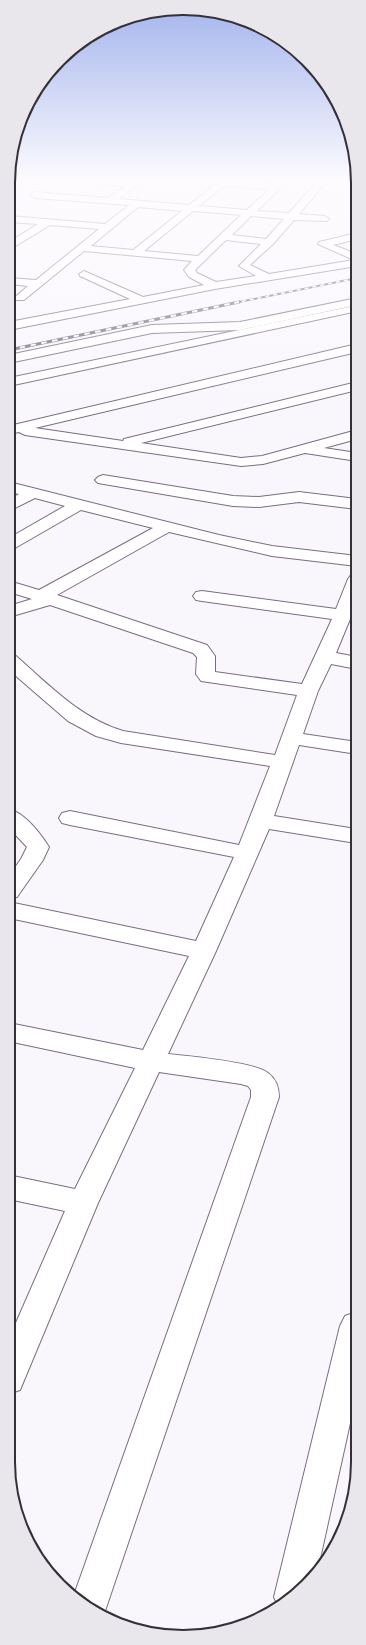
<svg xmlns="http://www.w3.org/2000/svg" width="366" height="1645" font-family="Raleway,sans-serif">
  <rect width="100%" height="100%" fill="#faf7fc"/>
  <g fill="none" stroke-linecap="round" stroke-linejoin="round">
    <!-- minor casing -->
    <g stroke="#7a6d83" stroke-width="2">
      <path id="minor" d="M13 181H23L9 190 10 183Z
        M99 181H142L119 199 189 205 219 181 274 184 278 181H287L257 211 289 213 318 181H327L299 214 324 216 327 217 329 219 327 221 294 220 273 244 250 265 269 274 354 260 318 244 319 242 357 233V239L333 245 357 254V266L215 289 9 330V322L130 299 80 276 79 274 84 271 143 297 204 285 189 277 184 270 192 261 84 251 24 300H16L14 298 28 286 9 284V278L36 280 99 229 50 225 9 250V242L38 224 9 222V216L105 224 129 205 35 198 30 195 35 192 108 198 125 186 103 184ZM224 186 269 189 247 210 199 206ZM138 207 182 211 133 250 91 246ZM193 211 241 215 198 256 144 251ZM251 216 284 219 266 239 232 235ZM226 240 261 244 239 266 256 276 216 282 197 273 195 270Z
        M349 307 353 308 355 310 353 312 9 386V378Z
        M357 344V352L35 428 123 441 124 439 357 382V390L141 443 241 458 262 456 357 430V439L324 448 357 453V461L305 453 263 464 241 466 25 435 19 432 9 434V426Z
        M103 475 233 496 259 497 299 492 357 499V509L299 502 259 507 233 506 98 483 95 480 98 477Z
        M9 482 219 535 272 546 357 556V566L272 556 169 532 57 595 207 645 215 656V672L302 684 332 619 202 601 196 600 193 596 196 592 202 591 336 609 348 579 351 575 357 574V602L336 653 357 657V669L331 664 318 691 303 734 357 742V754L299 745 274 816 356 829V843L269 829 216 951 168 1054C188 1056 255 1062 268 1073 276 1079 279 1087 279 1097L103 1617 74 1595 251 1097V1090L248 1086 241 1084 159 1072 98 1203 20 1390 8 1394V1341L65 1211 8 1199V1175L75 1189 135 1068 8 1041 9 1023 143 1050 189 956 9 918V902L196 941 234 857 70 825 62 823 59 818 62 813 70 811 239 845 270 766 121 743 96 736 68 721 9 670V654L16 656C49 685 80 718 123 731L275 755 297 695 201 681 196 674 197 657 193 653 50 605 9 617V606L32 599 9 592V581L39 590 153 528 81 510 15 548 9 550V538L65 506 35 498 9 511V500L19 494 9 492Z
        M9 809C26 814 40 833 49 847L43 860 17 897 9 899V876L21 859 27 847 9 828Z
        M356 1312V1396L318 1568 290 1601 278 1606 274 1597 340 1326 345 1316Z"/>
    </g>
    <!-- tertiary casing -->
    <g stroke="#7a6d83" stroke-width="2">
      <path id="tertiary" d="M357 298V305L240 330 152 333 9 363V355L152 325 240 322Z"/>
    </g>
    <!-- minor -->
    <use href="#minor" fill="#fff" fill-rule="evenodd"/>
    <!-- tertiary -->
    <use href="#tertiary" fill="#fff" fill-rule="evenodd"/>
    <!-- rail-far1 casing -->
    <g stroke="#726d76" stroke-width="2">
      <path id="rail-far1" d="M234 303 357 278"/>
    </g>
    <!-- rail casing -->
    <g stroke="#726d76" stroke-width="3">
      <path id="rail" d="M9 350 239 302"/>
    </g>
    <!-- rail-far1 -->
    <use href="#rail-far1" stroke="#faf7fc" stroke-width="1.5" stroke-dasharray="4" stroke-linecap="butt"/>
    <!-- rail -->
    <use href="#rail" stroke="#faf7fc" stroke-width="2" stroke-dasharray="5.5" stroke-linecap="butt"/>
  </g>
  <!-- sky -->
  <linearGradient id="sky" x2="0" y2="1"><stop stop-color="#a3b4ed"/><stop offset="0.44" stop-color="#fdfbfe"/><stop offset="1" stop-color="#fdfbfe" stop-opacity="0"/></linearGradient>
  <rect width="366" height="411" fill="url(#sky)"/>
  <!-- crop -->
  <path d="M0 0H366V1645H0ZM183 15H183A168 168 0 0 1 351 183V1462A168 168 0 0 1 183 1630H183A168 168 0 0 1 15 1462V183A168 168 0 0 1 183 15Z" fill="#eae7ec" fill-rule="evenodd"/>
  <path fill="none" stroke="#352f39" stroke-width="2" d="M183 15H183A168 168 0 0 1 351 183V1462A168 168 0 0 1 183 1630H183A168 168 0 0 1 15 1462V183A168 168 0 0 1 183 15Z"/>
</svg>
